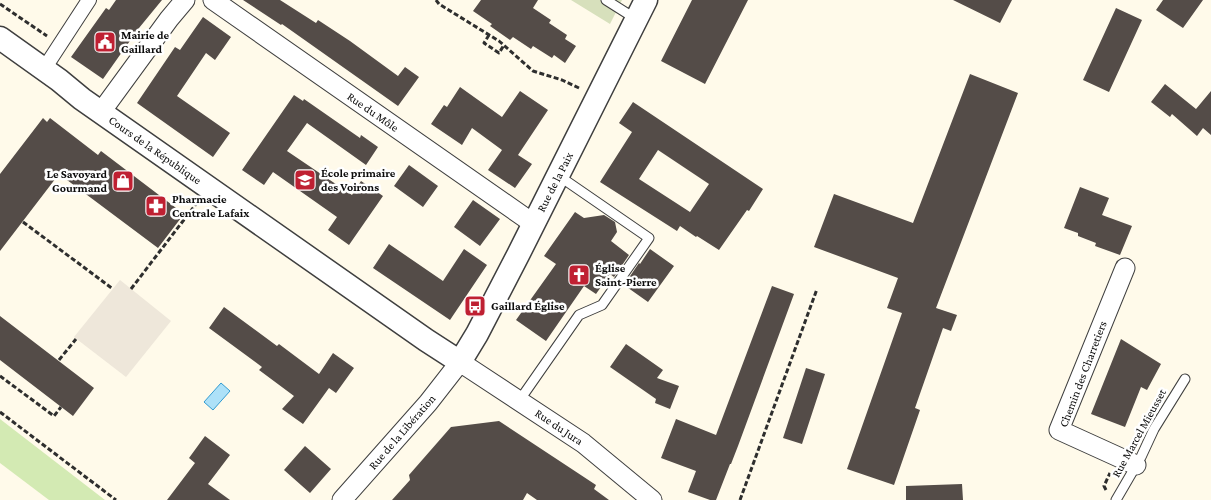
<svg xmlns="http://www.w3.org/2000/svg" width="1211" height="500" font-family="'Crimson Pro',serif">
  <rect width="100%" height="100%" fill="#fffaea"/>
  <!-- green -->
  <path fill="#d3eab3" d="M0 419 105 500H49L0 463Z"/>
  <!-- cemetery -->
  <path fill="#d7e0bc" d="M571 0H622L610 24Z"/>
  <!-- plaza -->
  <path fill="#eee7da" d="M120 280 171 321 126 377 74 337Z"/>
  <!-- water -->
  <path fill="#ade1f8" stroke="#339cd1" d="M221 383 230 391 213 410 204 402Z"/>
  <!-- building -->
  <path fill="#544c48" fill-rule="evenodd" d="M116 0H162L139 28 103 79 71 57 106 8 109 10Z
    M243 0H280L316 23 318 20 350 41 398 76 405 67 419 77 398 106 282 24 281 25Z
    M481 0H538L533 8 551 20 549 23 567 35 565 39 576 46 565 63 554 55 552 58 533 46 531 49 513 37 510 40 490 26 492 24 473 11Z
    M692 0H748L705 84 661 61Z
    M953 0H1012L1000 23Z
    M1163 0H1203L1183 28 1156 10Z
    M1116 8 1142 20 1109 92 1083 80Z
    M203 17 231 37 215 60 206 53 177 96 230 133 213 157 137 103 175 47 180 50Z
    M970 74 1018 93 936 308 957 315 951 331 943 328 915 408 920 410 894 485 847 469 902 313 887 308 898 278 814 247 834 194 913 223Z
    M1165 84 1196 109 1211 91V135L1203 128 1197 136 1172 114 1170 117 1151 102Z
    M460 87 502 117 520 91 548 110 518 155 532 164 515 188 488 170 502 150 472 128 462 145 431 124 444 105 447 107Z
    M294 95 303 101 304 99 360 138 361 135 378 147 366 165 307 123 287 151 352 195 361 181 383 196 349 245 328 230 337 217 273 172 264 185 242 170Z
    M633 102 763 189 749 211 747 210 719 250 697 236 696 237 680 226 677 231 600 182 632 132 619 123ZM658 150 709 184 690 212 639 179Z
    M43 118 47 122 50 118 98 155 101 151 184 214 158 248 59 174 0 251V174Z
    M409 165 438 186 423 207 394 186Z
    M1080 187 1109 198 1102 215 1132 226 1120 255 1095 246 1096 243 1078 236V233L1064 228Z
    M473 200 500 219 480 246 454 227Z
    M575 212 584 218 604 215 615 222 617 232 611 241 629 255 614 277 610 274 596 294 584 286 546 341 516 320 556 264 544 256Z
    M389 244 443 281 464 249 487 265 450 320 373 268Z
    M650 249 674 266 648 302 624 285 639 263 640 264Z
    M772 286 794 294 738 446 731 464H730L716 500H710L688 492 696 471 661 458 676 419 716 435Z
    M224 307 277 346 279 344 319 374 333 353 354 368 336 393 329 388 303 424 282 409 294 396 259 370 262 367 209 328Z
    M0 316 94 388 73 416 0 360Z
    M1121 339 1161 364 1147 390 1141 387 1125 427 1091 414Z
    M626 344 663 370 657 378 679 386 670 409 655 403 656 399 610 367Z
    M806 368 825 374 802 444 783 438Z
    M499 421 596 485 594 489 609 500H537L527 493 523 500H392L410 480 409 475 451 427Z
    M205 436 230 455 208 484 230 500H167L195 463 189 458Z
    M305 446 331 469 310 493 284 470Z
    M962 484 963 500H906V486Z"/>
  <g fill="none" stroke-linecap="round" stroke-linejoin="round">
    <!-- service casing -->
    <g stroke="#3f3f3f" stroke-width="11">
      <path id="service" d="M606 0 636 19
        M519 401 579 315 602 305 649 238 559 176
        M1116 500 1141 457 1154 429 1185 379"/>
    </g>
    <!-- pedestrian casing -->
    <g stroke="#3f3f3f" stroke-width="16">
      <path id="pedestrian" d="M44 69 89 0"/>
    </g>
    <!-- minor casing -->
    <g stroke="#3f3f3f" stroke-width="21">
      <path id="minor" d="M213 0 534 224
        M101 112 169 19 185 0
        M1125 268 1059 430 1136 465
        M342 500 428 403 460 362 583 443 652 500"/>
    </g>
    <!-- tertiary casing -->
    <g stroke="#3f3f3f" stroke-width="25">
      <path id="tertiary" d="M0 38 59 80 82 99 426 340 460 362 477 334 518 255 646 0"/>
    </g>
    <!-- path -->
    <path stroke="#2e2e2e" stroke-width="3" stroke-dasharray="5 2.5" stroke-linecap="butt" d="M436 0 439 4 499 41 533 71 562 80 579 88
      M0 4 47 36
      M489 35 484 43 499 53 504 45
      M23 222 113 289
      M131 289 196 204
      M59 360 76 339
      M0 376 54 416 61 407
      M0 412 116 500
      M1106 490 1104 486 1110 473
      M740 500 817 289"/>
    <!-- service -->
    <use href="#service" stroke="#fff" stroke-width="9"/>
    <!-- pedestrian -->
    <use href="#pedestrian" stroke="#fff" stroke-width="14"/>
    <!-- minor -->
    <use href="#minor" stroke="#fff" stroke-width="19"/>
    <!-- tertiary -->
    <use href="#tertiary" stroke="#fff" stroke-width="22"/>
  </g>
  <!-- icons -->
  <defs>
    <g id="civic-square" transform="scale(1.125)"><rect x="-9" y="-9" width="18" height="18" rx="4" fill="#bf2032" stroke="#fff"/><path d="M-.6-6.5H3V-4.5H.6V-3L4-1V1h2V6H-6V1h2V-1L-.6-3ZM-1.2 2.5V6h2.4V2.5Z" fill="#fff"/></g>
    <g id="school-square" transform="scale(1.125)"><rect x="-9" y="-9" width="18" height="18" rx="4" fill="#bf2032" stroke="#fff"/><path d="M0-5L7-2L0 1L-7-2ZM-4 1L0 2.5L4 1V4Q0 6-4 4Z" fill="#fff"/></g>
    <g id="shop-square" transform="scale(1.125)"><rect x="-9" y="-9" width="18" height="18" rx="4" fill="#bf2032" stroke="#fff"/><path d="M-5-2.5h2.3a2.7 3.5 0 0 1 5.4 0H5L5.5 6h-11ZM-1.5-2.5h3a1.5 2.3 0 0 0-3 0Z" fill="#fff"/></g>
    <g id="pharmacy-square" transform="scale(1.125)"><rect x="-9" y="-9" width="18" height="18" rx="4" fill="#bf2032" stroke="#fff"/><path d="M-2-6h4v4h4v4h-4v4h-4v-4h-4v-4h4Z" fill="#fff"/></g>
    <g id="church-square" transform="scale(1.125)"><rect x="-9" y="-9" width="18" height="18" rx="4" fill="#bf2032" stroke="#fff"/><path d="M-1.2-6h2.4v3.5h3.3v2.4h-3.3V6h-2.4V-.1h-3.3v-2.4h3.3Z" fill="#fff"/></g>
    <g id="bus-square" transform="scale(1.125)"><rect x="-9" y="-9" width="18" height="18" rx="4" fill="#bf2032" stroke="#fff"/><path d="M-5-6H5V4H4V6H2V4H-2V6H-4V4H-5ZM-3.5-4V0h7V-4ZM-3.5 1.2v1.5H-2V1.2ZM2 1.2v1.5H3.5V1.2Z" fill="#fff"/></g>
  </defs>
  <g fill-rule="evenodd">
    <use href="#civic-square" x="105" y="42"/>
    <use href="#school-square" x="305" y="180"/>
    <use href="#shop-square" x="123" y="181"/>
    <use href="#pharmacy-square" x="156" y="206"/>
    <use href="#church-square" x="579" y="275"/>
    <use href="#bus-square" x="475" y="306"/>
  </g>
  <g text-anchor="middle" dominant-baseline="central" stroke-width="5" stroke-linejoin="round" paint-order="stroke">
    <!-- poi labels -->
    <g font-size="12" font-weight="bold" fill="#0c0c0c" stroke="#fff" text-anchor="start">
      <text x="121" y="35">Mairie de<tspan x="121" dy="14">Gaillard</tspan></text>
      <text x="321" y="173">École primaire<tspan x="321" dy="14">des Voirons</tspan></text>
      <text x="107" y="174" text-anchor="end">Le Savoyard<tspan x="107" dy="14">Gourmand</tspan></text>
      <text x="172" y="199">Pharmacie<tspan x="172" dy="14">Centrale Lafaix</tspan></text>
      <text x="595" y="268">Église<tspan x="595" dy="14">Saint-Pierre</tspan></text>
      <text x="491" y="306">Gaillard Église</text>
    </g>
    <!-- street labels -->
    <g font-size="12" fill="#0c0c0c" stroke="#fff">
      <text transform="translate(373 112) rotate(35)">Rue du Môle</text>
      <text transform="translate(155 150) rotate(35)">Cours de la République</text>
      <text transform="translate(555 182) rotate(-63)">Rue de la Paix</text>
      <text transform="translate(1083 374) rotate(-69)">Chemin des Charretiers</text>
      <text transform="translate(559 427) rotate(34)">Rue du Jura</text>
      <text transform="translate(402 432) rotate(-49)">Rue de la Libération</text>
      <text transform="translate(1139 433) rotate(-61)">Rue Marcel Mieusset</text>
    </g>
  </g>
</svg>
